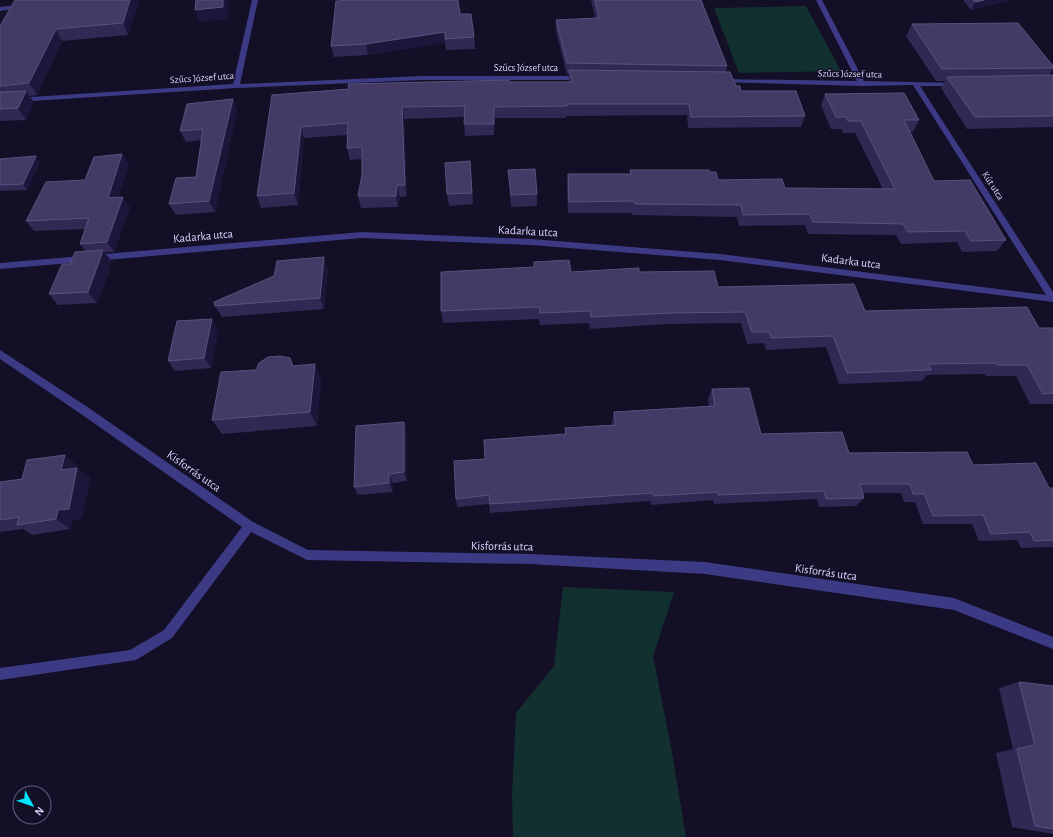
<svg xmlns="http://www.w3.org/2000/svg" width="1053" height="837" font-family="'Alegreya Sans',sans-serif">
  <rect width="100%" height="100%" fill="#130f26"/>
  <!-- green -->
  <path fill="#12302f" d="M806 6 841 71 739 73 714 8Z
    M563 587 674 592 653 656 672 752 686 837H513L512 794 516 713 554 666Z"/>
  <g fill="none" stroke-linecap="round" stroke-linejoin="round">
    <!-- minor -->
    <path fill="#3d3a85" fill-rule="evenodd" d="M252 0H258L240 84 422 76H581L584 78 581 80H422L236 88 0 103V99L233 84Z
      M816 0H822L864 81 957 83 958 84 955 86H920L1053 292V302L720 260 531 245 362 238 0 269V263L362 232 531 239 720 254 1046 295 913 85 862 86 719 82 718 81 721 79 857 81Z
      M23 4 25 5V7L0 11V7Z
      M0 350 89 408 253 522 308 550 530 554 705 562 954 598 1053 637V649L954 610 705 574 530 564 307 560 251 532 172 638 136 660 0 680V668L130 650 164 630 242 527 81 414 0 359Z"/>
  </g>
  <!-- wall -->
  <path fill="#312854" d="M139 0 128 35 62 41 37 95 29 96 34 102 26 120 0 121V26Z
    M591 0H711H701L727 66 726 72 736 86 741 91 805 116 801 127 688 128 687 115 566 116V118H495L494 135 465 136 464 124V117L404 119 407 196 400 197 398 207 361 208 358 196 362 175V159L350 160 347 148V135L304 138 298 205 261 208 257 196 272 95 509 82H569V75L567 74 556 32V20L595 18Z
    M963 0H1010L971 10Z
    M460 14 474 37 475 49 446 50 445 43 368 55 334 57 331 46Z
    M912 24 1053 66V69L1049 75H1053V127L967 129 941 88 945 81H936L906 36Z
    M825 94 919 120 913 132H909L934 181 1006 240 997 251 962 252 957 242 901 244 896 235 808 234 805 225 739 226 737 217 633 215 632 213H568L567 186 568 174H630V170L710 172 718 180 785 188 883 189 855 133H843L841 129H831L821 105Z
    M233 99 237 110 215 212 176 215 169 204 196 177 201 140 186 142 180 131Z
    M122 154 129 165 118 197 130 207 114 252H105L111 261 108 274 97 303 58 305 49 294 70 264 85 251 80 244 85 229 34 231 26 221Z
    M36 156 40 162 27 190 0 191V159Z
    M470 161 473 204 449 206 447 194Z
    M508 170 537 194V206L511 207Z
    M534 262 571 272H639L718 287 865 311 1039 328H1053V404H1030L1016 376H986L985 374 927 375 922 381 839 384 826 347 766 350 764 343 747 344 741 323 667 324 590 329 589 323 540 325 539 319 443 323 441 311 534 267Z
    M328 269 324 309 222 317 215 306Z
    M218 330 211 368 175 371 168 361Z
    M290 358 293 366 321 379 317 426 222 434 212 420 256 370Z
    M712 389 761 434 849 453 973 465 1049 488H1053V547L1021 548 1017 540 979 541 972 524H923L915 502H904L901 493H863L864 498 856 506 819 507 817 499 714 504 713 500 651 505 650 501 490 513 489 504 457 507 456 499 485 459 565 434V428L612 425V422L614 412 709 406 708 399Z
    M404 422 407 432V481L393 483V492L358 495 354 487Z
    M78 466 77 468 90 478 82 518 72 520 70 529 32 535 23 529 0 532V482L22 479Z
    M1019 682 1053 686V834L1012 827 996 753 1013 749 999 688Z"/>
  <!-- shaded-wall -->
  <path fill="#1d163a" d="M130 0H139L128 35 123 23Z
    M223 0H229L227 19 199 22 195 10Z
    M984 0H1010L971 10 975 2Z
    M56 29 62 41 37 95 29 83Z
    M445 32V43L368 55 366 44Z
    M26 91 34 102 26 120 18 108Z
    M233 99 237 110 215 212 209 201Z
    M402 107 404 119 407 196 405 185Z
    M494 107 495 118 494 135Z
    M301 127 304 138 298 205 294 193Z
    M122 154 129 165 114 208 108 198Z
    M36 156 40 162 27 190 23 184Z
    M397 185 400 197 398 207 396 196Z
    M123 197 130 207 114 252 107 242Z
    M103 250 111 261 108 274 97 303 88 292Z
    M324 257 328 269 324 309 320 298Z
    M212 319 218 330 211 368 204 358Z
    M315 364 321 379 317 426 310 412Z
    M404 422 407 432V481L404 472Z
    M65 455 78 466 74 481 61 470Z
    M77 468 90 478 82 518 72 520 70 529 56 519 58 510Z
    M389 474 393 483V492L389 483Z"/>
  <!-- building -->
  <path fill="#433a66" stroke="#5a527e" d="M15 0H130L123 23 56 29 29 83 0 86V26Z
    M196 0H223V7L195 10Z
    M342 0H458L460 14H471L474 37 445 39V32L366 44 331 46 336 1H341Z
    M595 0H701L727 66 567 63 556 20 599 18Z
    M973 0H984L975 2Z
    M1018 23 1053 66V68L942 69 912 24Z
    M569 70 730 72 736 86H740L741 91H796L805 116 691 117 689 104H567V106L494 107V124H464L465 106 402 107 405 185H397L396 196H358L362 175V147L347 148 348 123 301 127 294 193 257 196 272 95 349 89 348 84 509 80V82H572Z
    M1053 75V116L975 117 947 77Z
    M26 91 18 108 0 109V92Z
    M904 93 919 120H904L934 181 970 180 1006 240 971 241 965 231 908 232 903 224 813 222 810 214 743 215 741 205 635 204 634 201 569 202 568 174H631L630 170H709L710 172H716L718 180 782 179 785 188 895 189 861 121H848L846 117H836L825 94Z
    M233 99 209 201 169 204 176 178 196 177 203 129 180 131 187 104Z
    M122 154 108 198 123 197 107 242 80 244 89 218 26 221 46 182 85 180 94 157Z
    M36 156 23 184 0 185V159Z
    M470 161 472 193 447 194 445 163Z
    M535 169 537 194 511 195 508 170Z
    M103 250 99 262 88 292 49 294 62 264H70L75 252Z
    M324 257 320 298 215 306 214 302 274 276 277 261Z
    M569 260 571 272 639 268V272L714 271 718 287 854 284 865 311 1027 307 1039 328H1053V393L1043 394 1027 365H997L996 363 929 364 931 370 847 373 833 336 771 338 769 332H752L745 312 671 313 591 317 590 311 540 313 539 307 441 311V272L534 267V262Z
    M212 319 204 358 168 361 177 321Z
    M280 356 290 358 293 366 315 364 310 412 212 420 221 372 256 370 259 363 268 357Z
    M749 388 761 434 842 432 849 453 967 452 973 465 1036 463 1049 488H1053V540L1034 541 1030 532 991 534 983 515 933 516 924 494H913L910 484H860L864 498 826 499 824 491 718 495V492L654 496 653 493 490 504 489 495 456 499 454 461 485 459 484 440 566 434 565 428 616 425 614 412 715 406 712 389Z
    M404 422V472L389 474V483L354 487 356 426Z
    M65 455 61 470 77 468 69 509 58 510 56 519 17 525 19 517 0 520V482L22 479 27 460Z
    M1019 682 1053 686V829L1035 826 1017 749 1035 745Z"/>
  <g text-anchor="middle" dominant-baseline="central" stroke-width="3" stroke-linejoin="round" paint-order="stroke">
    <!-- far-street labels -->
    <g font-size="10" fill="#d9d4ff" stroke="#130f26">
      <text x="526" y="68">Szűcs József utca</text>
      <text transform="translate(850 74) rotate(1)">Szűcs József utca</text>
      <text transform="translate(202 78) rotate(-4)">Szűcs József utca</text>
      <text transform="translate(993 186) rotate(57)">Kút utca</text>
    </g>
    <!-- street labels -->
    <g font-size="12" fill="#d9d4ff" stroke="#130f26">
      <text transform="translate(528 231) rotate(3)">Kadarka utca</text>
      <text transform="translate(203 236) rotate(-5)">Kadarka utca</text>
      <text transform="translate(851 261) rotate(7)">Kadarka utca</text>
      <text transform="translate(194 471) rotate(35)">Kisforrás utca</text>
      <text transform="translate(502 546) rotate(1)">Kisforrás utca</text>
      <text transform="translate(826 572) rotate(8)">Kisforrás utca</text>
    </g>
  </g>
  <!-- north arrow -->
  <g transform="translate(32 805) rotate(130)"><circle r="19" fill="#130f26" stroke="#625e7d"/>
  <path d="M0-3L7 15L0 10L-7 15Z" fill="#00e5ff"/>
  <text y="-6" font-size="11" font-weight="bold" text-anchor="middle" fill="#d9d4ff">N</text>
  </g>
</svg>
